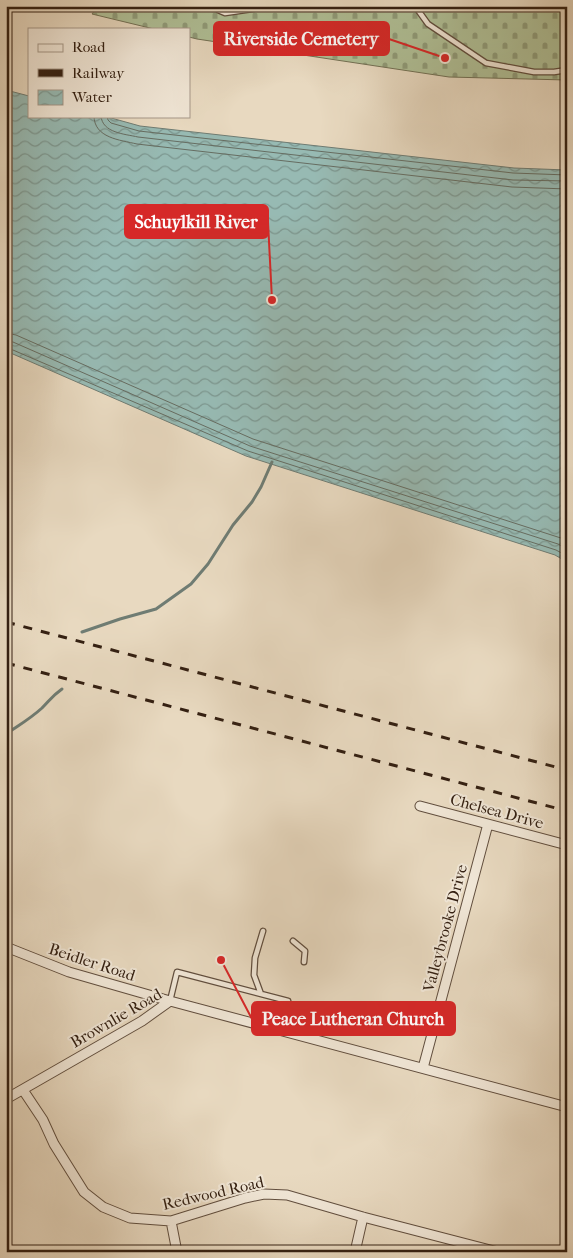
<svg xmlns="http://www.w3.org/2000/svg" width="573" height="1258" font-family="'IM FELL French Canon',serif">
  <defs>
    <pattern id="cemetery-stones" width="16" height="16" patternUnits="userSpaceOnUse" patternTransform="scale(1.25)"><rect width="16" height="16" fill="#b0c097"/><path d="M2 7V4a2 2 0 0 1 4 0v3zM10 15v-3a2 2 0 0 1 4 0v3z" fill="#909c7a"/></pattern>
    <pattern id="water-waves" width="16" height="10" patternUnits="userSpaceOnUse" patternTransform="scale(1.25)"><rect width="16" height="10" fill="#97bab3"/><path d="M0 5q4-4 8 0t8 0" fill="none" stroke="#7c9790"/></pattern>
  </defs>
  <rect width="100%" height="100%" fill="#e8d9c0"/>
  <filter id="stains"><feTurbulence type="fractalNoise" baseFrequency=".004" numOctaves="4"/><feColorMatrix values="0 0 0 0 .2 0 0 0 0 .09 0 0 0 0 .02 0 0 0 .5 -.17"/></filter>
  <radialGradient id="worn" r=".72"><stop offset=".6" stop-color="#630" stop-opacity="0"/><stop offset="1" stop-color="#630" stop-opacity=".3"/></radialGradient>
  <!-- cemetery -->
  <path fill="url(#cemetery-stones)" stroke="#727054" d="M98 6H567V80L449 77 197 39 189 37V29H154L92 14Z"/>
  <!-- water -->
  <path fill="url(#water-waves)" stroke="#6f7c73" d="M6 90 29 96V116H104L140 126 514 168 567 170V562L555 555 246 456 6 351Z"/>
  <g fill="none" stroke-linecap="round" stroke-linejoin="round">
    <!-- shore -->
    <path stroke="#666d62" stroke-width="1" d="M94 116C94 138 120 140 137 144L512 187 567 189
      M101 116C102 133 125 134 138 137L513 180 567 181
      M107 116 108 120 111 123 139 131 513 173 567 175
      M6 333 16 335 253 439 567 540
      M6 341 13 342 250 446 558 544 567 549
      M6 347 248 451 556 550 567 556"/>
    <!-- stream -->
    <path stroke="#6f7c73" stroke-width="3" d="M82 632 120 619 156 609 191 584 208 564 233 525 252 502 261 487 272 462
      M6 734C19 725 30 719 42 708 50 700 52 696 62 689"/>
    <!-- lane casing -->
    <g stroke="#614e3e" stroke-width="7">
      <path id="lane" d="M199 6 203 8 217 9
        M215 6 218 10 225 13 272 6
        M415 6 428 24 486 63 534 72H554L567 70
        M293 941 305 951 304 962
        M261 994 254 975 255 958 263 931
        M170 1001 177 972 288 1001"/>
    </g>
    <!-- street casing -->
    <g stroke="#614e3e" stroke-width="11">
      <path id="street" d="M420 806 567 845
        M6 947 69 972 170 1001
        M423 1068 488 824
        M23 1090 43 1120 54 1144 84 1192 103 1207 130 1218 171 1221 245 1198 264 1194 287 1195 363 1217 498 1252
        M6 1099 142 1021 170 1001 567 1107
        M171 1221 177 1252
        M355 1252 363 1217"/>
    </g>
    <!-- lane -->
    <use href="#lane" stroke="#f0e6d6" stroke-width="4.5"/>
    <!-- street -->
    <use href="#street" stroke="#f0e6d6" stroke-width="9"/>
    <!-- rail -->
    <path stroke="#342012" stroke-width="3" stroke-dasharray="9 9" stroke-linecap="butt" d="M6 622 567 770
      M6 663 567 811"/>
  </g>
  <g text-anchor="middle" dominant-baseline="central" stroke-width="4" stroke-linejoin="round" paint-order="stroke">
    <!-- street labels -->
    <g font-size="16" fill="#342012" stroke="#f0e6d6">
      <text transform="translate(497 811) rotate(15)">Chelsea Drive</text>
      <text transform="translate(445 928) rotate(-75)">Valleybrooke Drive</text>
      <text transform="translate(92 962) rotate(18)">Beidler Road</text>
      <text transform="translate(116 1018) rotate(-30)">Brownlie Road</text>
      <text transform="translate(213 1193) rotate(-13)">Redwood Road</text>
    </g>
  </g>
  <!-- callouts -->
  <path fill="none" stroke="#d62828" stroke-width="2" d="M445 58L389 39M272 300L268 222M221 960L252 1019"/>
  <g fill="#d62828" stroke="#f0e6d6" stroke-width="2">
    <circle cx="445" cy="58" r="5"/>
    <circle cx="272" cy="300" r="5"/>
    <circle cx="221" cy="960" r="5"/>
  </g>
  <g fill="#d62828" stroke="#d62828" stroke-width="2">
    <rect x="214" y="22" width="175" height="33" rx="5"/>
    <rect x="125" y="205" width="143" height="33" rx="5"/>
    <rect x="252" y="1002" width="203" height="33" rx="5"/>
  </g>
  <g font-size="18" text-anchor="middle" font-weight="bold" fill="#fff">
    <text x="301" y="45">Riverside Cemetery</text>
    <text x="196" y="228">Schuylkill River</text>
    <text x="353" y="1025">Peace Lutheran Church</text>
  </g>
  <!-- margin -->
  <rect width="573" height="1258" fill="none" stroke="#e8d9c0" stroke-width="25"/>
  <rect x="8" y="8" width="558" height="1243" fill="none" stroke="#342012" stroke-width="2.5"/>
  <rect x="12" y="12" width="548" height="1233" fill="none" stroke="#342012"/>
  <!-- legend -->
  <rect x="28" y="28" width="162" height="90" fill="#f0e6d6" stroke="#a59788"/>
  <rect x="38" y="44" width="25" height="8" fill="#f0e6d6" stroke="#a59788"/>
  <text x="72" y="52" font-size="15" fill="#342012">Road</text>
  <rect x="38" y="69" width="25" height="8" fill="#342012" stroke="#a59788"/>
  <text x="72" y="78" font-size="15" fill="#342012">Railway</text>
  <rect x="38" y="90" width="25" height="15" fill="url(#water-waves)" stroke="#a59788"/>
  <text x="72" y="102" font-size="15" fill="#342012">Water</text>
  <rect width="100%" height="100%" filter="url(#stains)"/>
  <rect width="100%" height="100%" fill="url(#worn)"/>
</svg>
